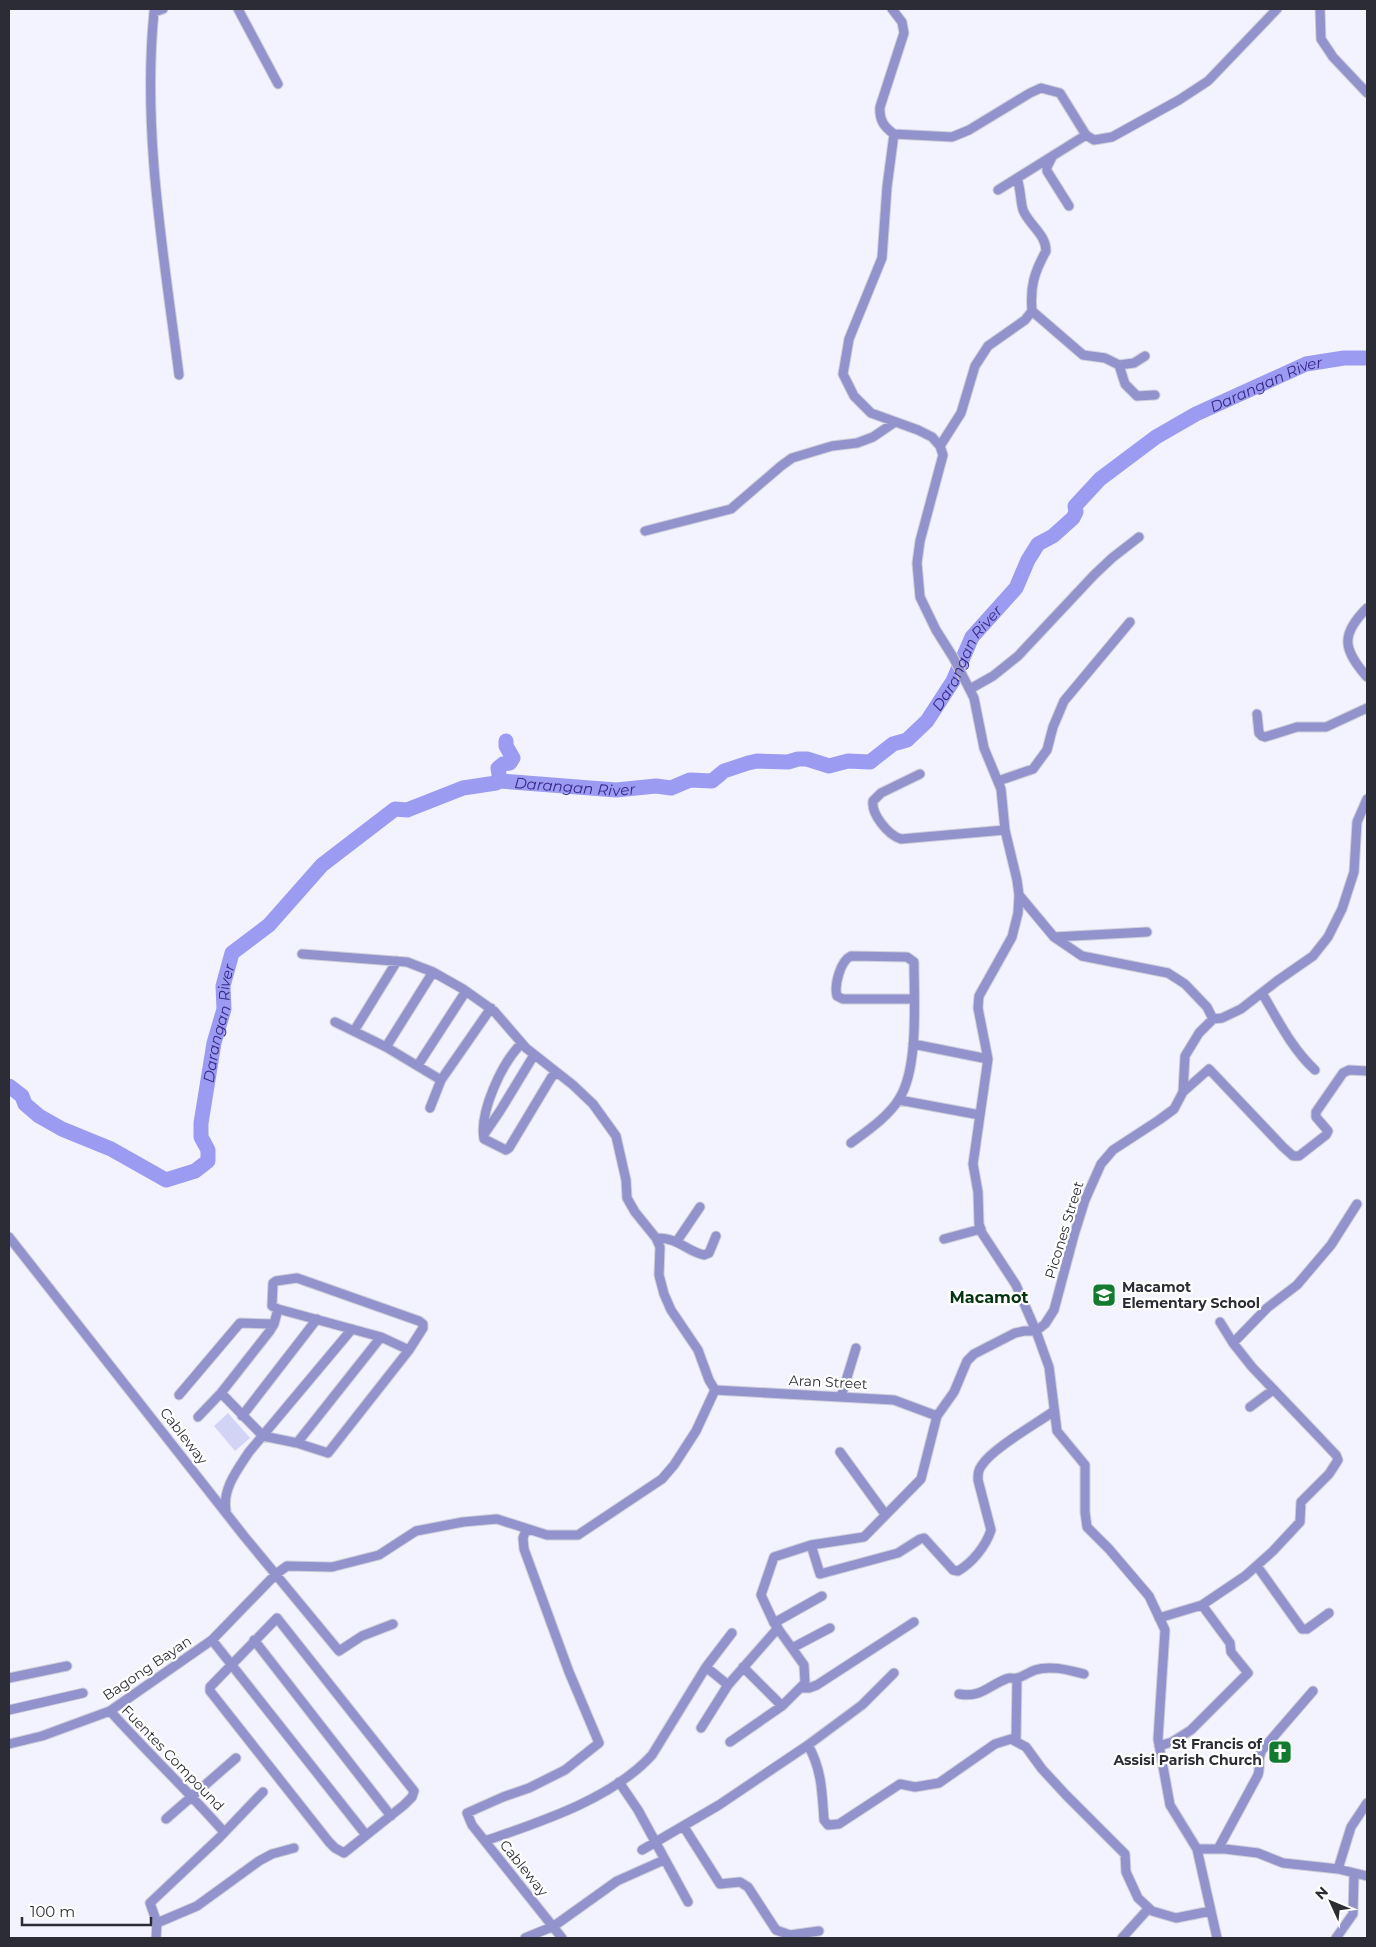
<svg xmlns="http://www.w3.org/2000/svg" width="1376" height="1947" font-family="Montserrat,sans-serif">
  <rect width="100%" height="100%" fill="#f3f3ff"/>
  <!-- pitch -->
  <path fill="#d2d4f6" d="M228 1413 250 1438 235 1451 214 1426Z"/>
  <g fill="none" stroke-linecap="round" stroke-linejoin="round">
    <!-- river -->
    <g stroke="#9b9bf1" stroke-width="15">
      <path id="s1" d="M500 781 616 790 656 786 671 788 690 780 712 781 724 771 748 763 757 761 788 762 798 759H807L829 766 848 761 870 762 893 744 907 740 927 721 953 681 972 637 1016 588 1028 560 1038 544 1053 536 1073 518 1076 512 1075 506 1100 479 1156 437 1196 414 1306 364 1344 358H1367"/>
      <path id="s2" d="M9 1086 22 1096 25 1104 39 1116 62 1129 111 1149 166 1180 195 1171 208 1161V1150L201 1137V1123L214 1043 224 1009 223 986 232 953 269 925 322 865 395 809 407 810 463 788 496 783 500 781 498 768 503 764 510 763 513 758 506 746V741"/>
    </g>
    <!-- minor casing -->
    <g stroke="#cfcfdb" stroke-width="11">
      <path id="minor" d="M163 9 154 12C142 133 164 256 179 375
        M238 9 278 84
        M892 9 902 22 904 33 880 107C879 120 884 127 894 134
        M1320 9 1321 39 1333 57 1367 93
        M894 134 887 187 882 258 849 339 843 374 854 396 871 413 918 430 932 437 940 446 943 455 920 541 917 563 920 597 936 630 953 657 974 698 984 748 1001 789 1005 830 1017 880 1019 895 1018 913 1012 937 979 996 978 1008 988 1059 973 1164 978 1192 979 1224 982 1233 1016 1285 1036 1331 1049 1367 1057 1431 1085 1465V1512L1087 1527 1109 1549 1149 1596 1165 1630 1158 1739 1170 1805 1197 1849 1217 1938
        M894 134 952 137 969 130 1030 93 1041 88 1060 93 1086 135 1094 140 1112 137 1179 100 1208 81 1277 9
        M1052 157 1047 167V171L1069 206
        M1017 179C1021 189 1020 200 1023 210 1029 225 1046 234 1046 251 1034 273 1030 286 1032 311L1083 355 1105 358 1119 365 1125 384 1137 396 1155 395
        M998 190 1086 135
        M1119 365 1134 363 1145 356
        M940 446 961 413 975 366 988 346 1025 320 1032 311
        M645 531 731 509 781 466 792 458 832 446 857 443 873 437 895 422
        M1367 608C1340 635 1343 649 1367 677
        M970 689 993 676 1018 656 1094 575 1112 558 1139 537
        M1257 714 1259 733 1262 736 1265 737 1297 727H1326L1367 708
        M920 774 881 793 873 801C871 814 888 835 901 839L1005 830
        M998 781 1033 769 1047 750 1053 727 1064 701 1130 622
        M1019 895 1054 937 1082 956 1168 973 1185 984 1207 1007 1213 1019
        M1054 937 1147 932
        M302 954 407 962 433 972 463 989 494 1011 526 1048 573 1085 593 1104 616 1136 626 1180 627 1198 635 1212 656 1238 660 1247 659 1275 664 1294 671 1310 698 1350 709 1380 715 1390
        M1262 993C1278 1020 1292 1049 1315 1070
        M335 1022 386 1047 441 1080
        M354 1031 397 961
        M521 1044C502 1063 479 1112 484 1139L506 1150 509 1148 551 1078 556 1072
        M913 1044 988 1059
        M386 1047 433 972
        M418 1065 466 991
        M1183 1092 1209 1069 1283 1147 1293 1156H1299L1326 1135 1328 1131 1316 1117V1112L1343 1073 1349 1070 1367 1071
        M899 1100 980 1115
        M430 1108 441 1080 491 1008
        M485 1133 500 1111 534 1055
        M851 1143C867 1131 889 1116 899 1099 919 1068 914 999 914 962L907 957 851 956C840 961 834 986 837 996L843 999H914
        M9 1237 244 1536 339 1651 362 1636 393 1624
        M656 1238C680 1238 684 1250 704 1255L709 1253 716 1236
        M944 1239 981 1229
        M677 1241 700 1207
        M1036 1331 1045 1324 1054 1310 1074 1235 1085 1200 1101 1164 1113 1150 1159 1120 1174 1109 1183 1092 1185 1056 1199 1033 1213 1019 1222 1018 1241 1009 1277 981 1313 956 1328 937 1342 909 1354 872 1357 822 1367 799
        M1233 1343 1267 1308 1297 1285 1331 1245 1357 1204
        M715 1390 894 1400 937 1416
        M221 1393 263 1436 297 1443 328 1453 409 1350 423 1328V1324L419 1321 297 1278 276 1281 273 1283 272 1306 278 1309
        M179 1395 240 1323 274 1324
        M841 1397 856 1348
        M1250 1407 1273 1390
        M242 1416 317 1319
        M198 1417 221 1393 269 1332 274 1324 278 1309 381 1337 409 1350
        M297 1443 381 1337
        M840 1452 885 1514
        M226 1510C222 1489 238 1469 249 1452L352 1329
        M526 1530 523 1538 524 1549 569 1672 599 1743 565 1770 529 1788 503 1797 467 1813 472 1825 562 1938
        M811 1545 820 1574 898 1553 920 1539 924 1538 953 1570 958 1571C972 1563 986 1546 991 1530L978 1480C978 1474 978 1470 982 1465 993 1448 1036 1424 1054 1411
        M1257 1566 1302 1629H1307L1329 1613
        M277 1618 414 1791 412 1797 404 1805 344 1853 335 1848 329 1842 210 1691V1687Z
        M1159 1618 1202 1605
        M774 1623 822 1596
        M212 1640 366 1835
        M254 1640 391 1816
        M792 1648 830 1628
        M706 1667 728 1685
        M743 1667 782 1706
        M9 1678 67 1666
        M800 1688H809L817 1685 914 1622
        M959 1694C981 1698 988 1686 1006 1679 1009 1677 1013 1679 1017 1678 1023 1677 1029 1672 1035 1670 1051 1665 1068 1670 1084 1674
        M9 1710 83 1693
        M110 1711C147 1752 187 1790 224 1832
        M701 1728 728 1685 778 1628
        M1016 1741 1017 1678
        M730 1742 782 1706 805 1683 804 1665 774 1623 761 1595 774 1557 811 1545 864 1537 921 1479 937 1416 954 1392 967 1361 974 1354 1015 1333 1024 1331H1036
        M9 1744 42 1736 110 1711 212 1640 276 1574 287 1566 332 1567 379 1555 416 1531 463 1522 497 1519 547 1535H578L662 1479 674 1465 696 1431 715 1390
        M808 1745C822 1770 822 1792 824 1820L828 1825 839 1824 900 1784 915 1787 939 1783 995 1744 1011 1739 1026 1747 1042 1769 1066 1795 1125 1854 1126 1872 1138 1898 1152 1911 1176 1918 1211 1911
        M1159 1746 1172 1742 1191 1730 1248 1673 1231 1652 1230 1643 1202 1605 1245 1576 1273 1551 1300 1522 1301 1502 1329 1474 1338 1460 1336 1455 1319 1437 1252 1367 1233 1343 1220 1322
        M619 1782 638 1810 688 1902
        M166 1819 236 1758
        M684 1827 720 1884 740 1882 748 1887 776 1930 790 1935 819 1931
        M485 1841C540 1822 612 1799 652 1755L706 1667 732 1633
        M1197 1849H1225L1258 1853 1283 1863 1338 1869 1367 1876
        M1218 1849 1258 1775C1261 1766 1257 1758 1262 1750L1313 1691
        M642 1850 719 1805 808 1745 862 1705 894 1673
        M1338 1869 1351 1827 1367 1803
        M157 1923 197 1906 259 1861 272 1854 294 1848
        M156 1938 157 1923 150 1903 219 1838 263 1792
        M525 1938 554 1926 617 1881 664 1860
        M1122 1938 1149 1908
        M1336 1938 1353 1914 1354 1874"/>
    </g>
    <!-- minor -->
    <use href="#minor" stroke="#9293cc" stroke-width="9"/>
  </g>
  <!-- icons -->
  <defs>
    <g id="school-square" transform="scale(1.25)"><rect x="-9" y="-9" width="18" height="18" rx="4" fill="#137b2f" stroke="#fff"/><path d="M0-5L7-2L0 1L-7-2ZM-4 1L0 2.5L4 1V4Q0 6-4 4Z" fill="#fff"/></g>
    <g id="church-square" transform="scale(1.25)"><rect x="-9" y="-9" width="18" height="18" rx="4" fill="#137b2f" stroke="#fff"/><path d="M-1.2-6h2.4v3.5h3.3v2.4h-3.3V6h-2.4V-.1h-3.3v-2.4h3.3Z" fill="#fff"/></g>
  </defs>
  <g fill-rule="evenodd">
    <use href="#school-square" x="1104" y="1295"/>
    <use href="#church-square" x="1280" y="1752"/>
  </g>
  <g text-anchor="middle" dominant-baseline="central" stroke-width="4.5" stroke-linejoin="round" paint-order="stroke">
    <!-- street labels -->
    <g font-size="14" fill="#2c2c37" stroke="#fff">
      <text transform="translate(1064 1230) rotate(-73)">Picones Street</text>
      <text transform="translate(828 1382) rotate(3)">Aran Street</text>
      <text transform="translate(184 1436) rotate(52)">Cableway</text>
      <text transform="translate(147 1668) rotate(-34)">Bagong Bayan</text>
      <text transform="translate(173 1758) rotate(46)">Fuentes Compound</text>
      <text transform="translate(524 1868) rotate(51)">Cableway</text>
    </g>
    <!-- poi labels -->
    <g font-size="14" font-weight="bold" fill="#2c2c37" stroke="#fff" text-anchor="start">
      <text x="1122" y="1287">Macamot<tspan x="1122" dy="16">Elementary School</tspan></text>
      <text x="1262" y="1744" text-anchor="end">St Francis of<tspan x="1262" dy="16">Assisi Parish Church</tspan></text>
    </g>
    <!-- water labels -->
    <g font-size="15" font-style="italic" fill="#372789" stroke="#fff">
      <text stroke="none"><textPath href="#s1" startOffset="948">Darangan River</textPath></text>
      <text stroke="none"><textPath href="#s1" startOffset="526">Darangan River</textPath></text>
      <text stroke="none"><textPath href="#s1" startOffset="75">Darangan River</textPath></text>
      <text stroke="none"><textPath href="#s2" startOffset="374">Darangan River</textPath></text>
    </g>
    <!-- quarter labels -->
    <g font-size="16" font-weight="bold" fill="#053510" stroke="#fff">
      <text x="989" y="1297">Macamot</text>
    </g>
  </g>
  <!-- border -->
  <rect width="1376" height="1947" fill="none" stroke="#2c2c37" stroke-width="20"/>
  <!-- north arrow -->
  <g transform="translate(1331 1902) rotate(314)" stroke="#ffffff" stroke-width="4" paint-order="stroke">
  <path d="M0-4L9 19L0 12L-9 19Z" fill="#2c2c37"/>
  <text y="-8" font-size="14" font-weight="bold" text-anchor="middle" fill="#2c2c37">N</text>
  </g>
  <!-- scale -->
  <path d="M22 1917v8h129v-8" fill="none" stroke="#2c2c37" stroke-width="2.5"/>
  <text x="30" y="1917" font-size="15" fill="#2c2c37" stroke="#ffffff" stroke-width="4" paint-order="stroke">100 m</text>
</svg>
